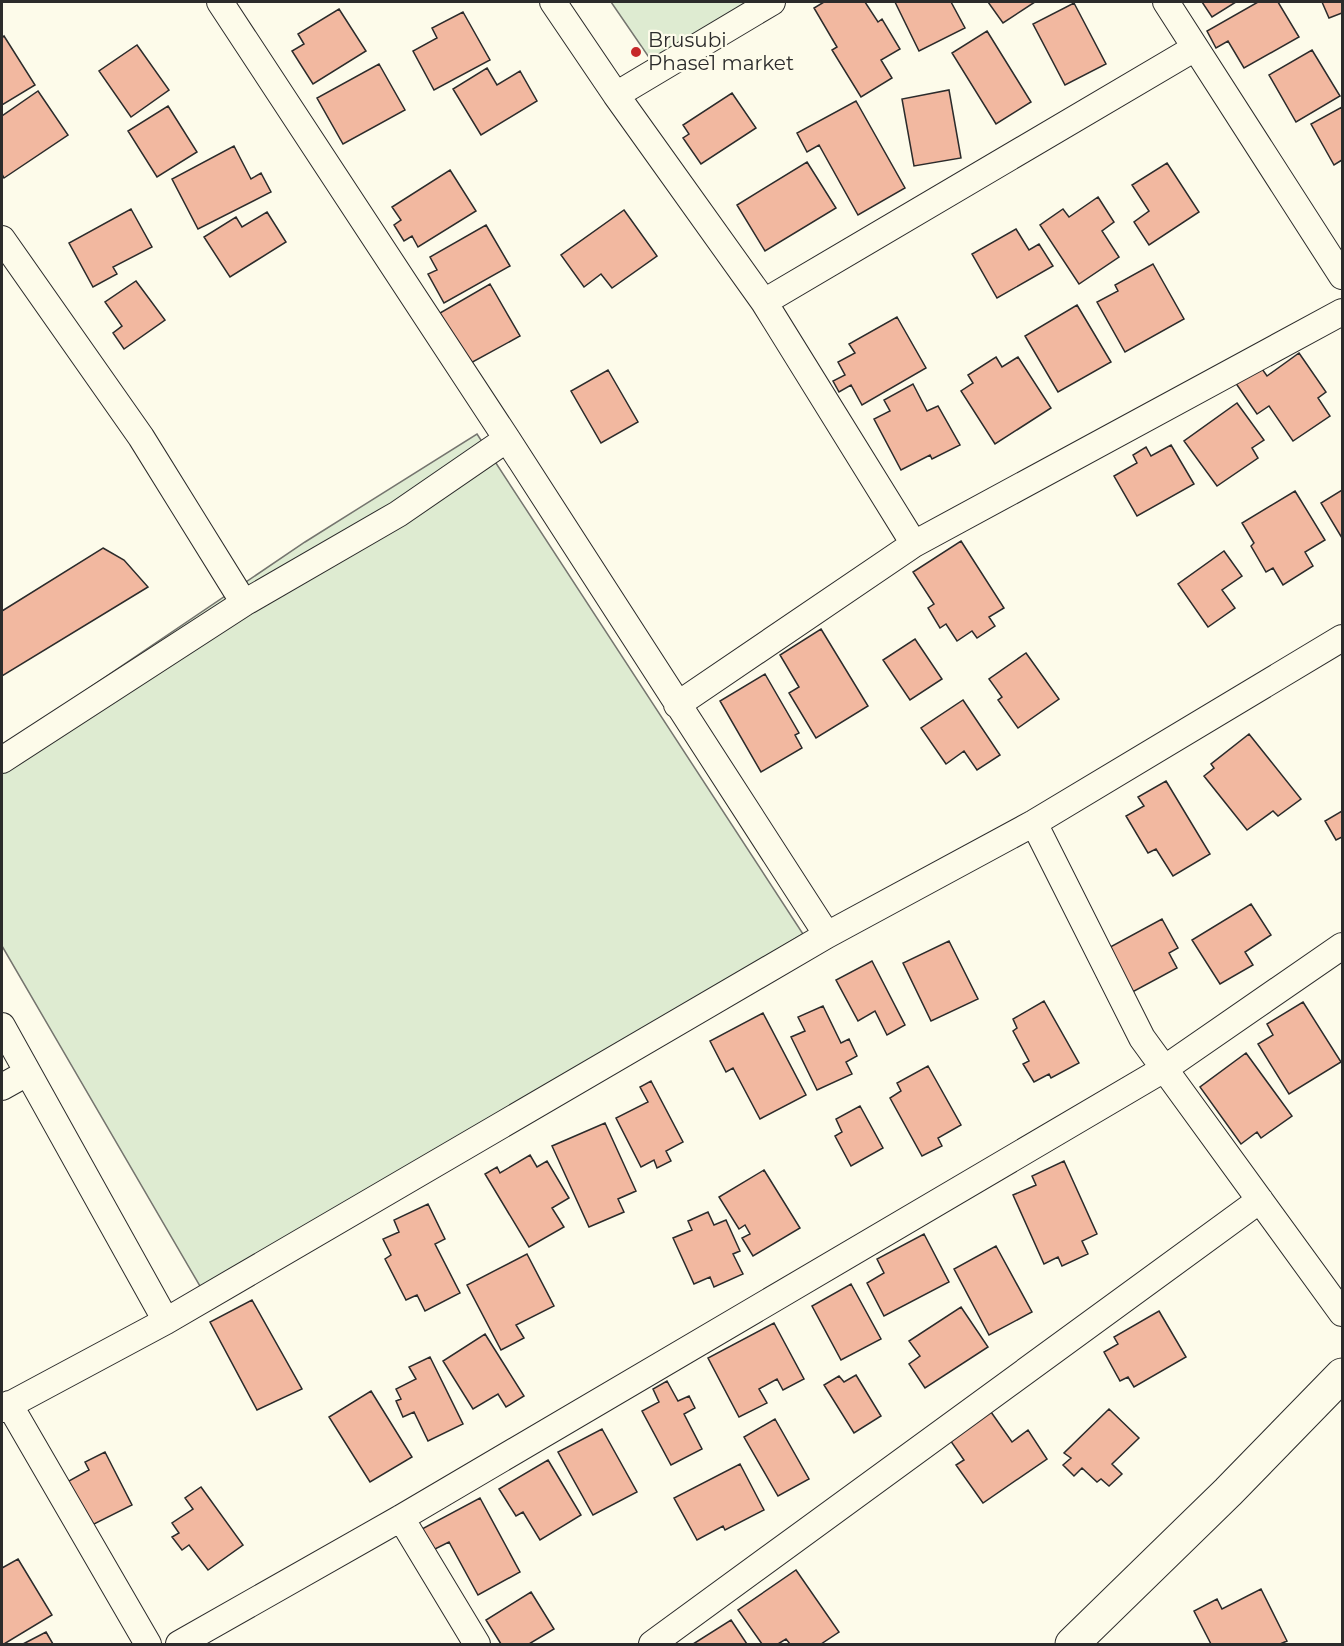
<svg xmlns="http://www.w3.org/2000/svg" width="1344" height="1646" font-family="Montserrat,sans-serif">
  <rect width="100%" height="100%" fill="#fdfbea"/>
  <!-- green -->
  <path fill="#deebd1" stroke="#74746e" stroke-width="1.5" d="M611 2H777L659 72Z
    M477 434 803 934 204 1293 2 946V747L305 542Z"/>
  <!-- building -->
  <path fill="#f2b8a0" stroke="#2b2b2b" stroke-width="1.5" d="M824 2H865L878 22 882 19 900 49 881 60 892 78 861 97 832 50 837 47 814 8Z
    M895 2H951L965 28 919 51Z
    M988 2H1035L1003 23Z
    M1202 2H1236L1212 17Z
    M1258 2H1278L1299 37 1244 68 1228 41 1216 48 1207 31Z
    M1322 2H1342V13L1329 18Z
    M1074 3 1106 64 1065 85 1033 24Z
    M339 9 366 51 313 84 292 51 304 44 298 34Z
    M463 12 490 60 434 90 413 51 437 38 432 28Z
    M987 31 1031 102 996 124 952 53Z
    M4 36 35 85 2 105V38Z
    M137 45 169 90 131 117 99 71Z
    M1312 50 1340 96 1296 122 1269 75Z
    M379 64 405 110 343 144 317 98Z
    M487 68 497 85 520 71 537 101 481 135 453 89Z
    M949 90 961 158 914 166 902 99Z
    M38 91 68 135 4 178 2 174V116Z
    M732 93 756 128 701 164 683 138 689 134 683 125Z
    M856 101 905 188 858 215 819 145 807 152 797 133Z
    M168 106 197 152 157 177 128 131Z
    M1342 107V160L1334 165 1311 124Z
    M234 146 251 179 261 173 271 192 198 229 172 179Z
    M807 162 836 208 765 251 737 205Z
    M1167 163 1199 212 1149 245 1134 222 1149 211 1132 185Z
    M450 170 476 211 418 247 412 236 404 241 394 225 401 220 392 207Z
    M1098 197 1114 222 1102 231 1119 257 1079 284 1040 225 1063 209 1069 217Z
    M131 209 152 247 113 267 117 274 93 287 69 243Z
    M624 210 657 256 612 288 601 274 584 287 561 255Z
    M267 212 286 242 230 277 204 237 236 217 242 227Z
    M486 225 510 266 444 303 428 274 437 270 430 257Z
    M1016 229 1029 250 1039 244 1053 266 997 298 972 254Z
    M1153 264 1184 319 1125 352 1097 302 1118 291 1115 285Z
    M136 281 165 320 124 349 113 333 122 326 105 302Z
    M490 284 520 336 469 364 440 313Z
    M1077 305 1111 362 1058 392 1025 336Z
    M897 317 926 368 862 405 851 385 839 392 833 381 845 375 838 362 855 353 849 344Z
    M1299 353 1326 392 1318 398 1330 416 1293 441 1269 406 1257 414 1235 382 1260 366 1267 376Z
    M996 357 1002 367 1018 357 1051 408 995 444 961 391 973 383 968 375Z
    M608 370 638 422 601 443 571 391Z
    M913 384 927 411 938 406 960 445 932 459 930 455 901 470 874 419 890 411 884 400Z
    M1237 403 1264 440 1252 448 1258 458 1217 486 1184 441Z
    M1171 445 1194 484 1137 516 1114 476 1137 463 1133 455 1146 447 1151 456Z
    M1342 490V538L1321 503Z
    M1295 491 1325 540 1305 552 1313 566 1283 585 1273 568 1266 572 1251 546 1254 543 1242 523Z
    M961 541 1004 608 989 617 995 626 977 638 972 631 957 641 946 624 940 628 928 608 934 604 913 572Z
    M103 548 124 560 148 587 2 676V611Z
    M1224 551 1242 576 1222 590 1235 608 1208 627 1178 584Z
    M821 629 868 706 816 738 789 693 799 687 780 655Z
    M915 639 942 679 910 700 883 660Z
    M1026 653 1059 699 1018 728 998 700 1002 697 989 679Z
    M765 674 799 733 795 735 802 748 761 772 720 701Z
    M963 700 1000 755 977 770 964 751 946 764 921 728Z
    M1249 734 1301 799 1278 816 1273 811 1247 830 1204 776 1214 768 1211 764Z
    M1166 781 1210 854 1173 876 1156 849 1148 853 1126 816 1144 806 1138 797Z
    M1342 811V837L1336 840 1325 821Z
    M1251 904 1271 935 1245 952 1253 965 1220 984 1192 940Z
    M1162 919 1178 948 1169 953 1177 968 1125 996 1101 952Z
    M949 941 978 999 931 1021 903 963Z
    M872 961 905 1025 887 1035 875 1011 858 1021 836 980Z
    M1044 1001 1079 1063 1051 1078 1049 1074 1034 1082 1023 1064 1029 1061 1013 1031 1017 1028 1013 1019Z
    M1303 1002 1341 1062 1289 1094 1258 1044 1273 1035 1267 1024Z
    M823 1006 841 1043 849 1039 857 1056 846 1062 852 1074 817 1090 791 1037 805 1031 798 1017Z
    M763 1013 806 1095 760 1119 733 1068 726 1072 710 1041Z
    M1246 1053 1292 1116 1261 1138 1257 1132 1241 1144 1200 1087Z
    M928 1066 961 1125 938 1138 942 1146 922 1156 890 1098 901 1091 897 1083Z
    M651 1081 683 1142 666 1151 671 1161 657 1168 654 1160 641 1167 616 1118 648 1102 640 1087Z
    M860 1106 883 1148 851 1166 835 1136 842 1132 836 1119Z
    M605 1123 636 1191 618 1199 624 1212 589 1227 552 1146Z
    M530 1155 537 1167 547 1161 569 1198 552 1208 564 1227 529 1247 485 1174 497 1167 500 1173Z
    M1064 1161 1097 1234 1082 1241 1088 1254 1062 1266 1058 1257 1044 1264 1013 1195 1036 1185 1032 1176Z
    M764 1170 800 1228 753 1256 742 1238 750 1234 745 1225 739 1229 719 1197Z
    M428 1204 445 1239 435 1244 460 1293 425 1311 417 1295 406 1300 385 1259 391 1255 383 1239 399 1232 394 1220Z
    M708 1212 714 1225 726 1220 740 1251 733 1254 743 1274 714 1287 710 1277 694 1284 673 1238 692 1230 688 1221Z
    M924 1234 949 1282 884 1316 867 1283 884 1273 877 1259Z
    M996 1246 1032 1312 989 1335 954 1269Z
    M527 1254 554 1306 516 1325 524 1338 501 1350 467 1285Z
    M851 1284 881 1339 841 1360 812 1306Z
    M252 1300 302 1389 257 1410 210 1322Z
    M961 1307 988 1347 925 1388 909 1364 920 1356 909 1341Z
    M1159 1311 1186 1357 1134 1387 1128 1377 1120 1381 1104 1352 1118 1344 1114 1337Z
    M774 1323 804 1379 783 1390 777 1379 759 1389 767 1403 739 1417 708 1358Z
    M485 1334 524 1396 506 1407 498 1394 473 1409 443 1361Z
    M430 1357 463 1424 428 1441 414 1412 403 1417 396 1401 401 1399 396 1389 416 1379 409 1367Z
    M856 1375 881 1416 854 1433 824 1385 839 1376 844 1382Z
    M667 1381 678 1401 689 1396 695 1408 684 1414 702 1449 671 1465 642 1411 659 1402 653 1389Z
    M371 1391 412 1457 370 1482 329 1417Z
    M1109 1409 1139 1438 1112 1464 1122 1474 1109 1486 1101 1479 1097 1482 1082 1468 1074 1476 1063 1465 1071 1458 1064 1453Z
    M991 1412 1012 1442 1028 1430 1047 1459 983 1503 956 1465 964 1460 950 1440Z
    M775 1419 809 1479 778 1496 744 1437Z
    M602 1429 637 1492 593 1515 558 1452Z
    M105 1452 132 1505 82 1530 67 1482 89 1470 85 1462Z
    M548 1460 581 1515 540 1540 523 1512 516 1516 499 1489Z
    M740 1464 764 1510 725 1530 723 1526 697 1540 674 1498Z
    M201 1487 243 1545 208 1570 189 1545 182 1550 172 1537 179 1533 172 1523 193 1509 185 1498Z
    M480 1498 520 1572 478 1595 449 1542 433 1550 422 1529Z
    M18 1559 52 1615 4 1644H2V1568Z
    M796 1570 839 1632 821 1644H790L786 1639 778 1644H762L738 1610Z
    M1261 1589 1287 1641 1280 1644H1211L1194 1611 1217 1599 1222 1609Z
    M531 1592 554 1629 529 1644H501L486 1620Z
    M731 1620 747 1644H693Z
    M46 1632 53 1644H23Z"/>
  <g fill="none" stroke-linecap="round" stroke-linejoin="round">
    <!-- minor casing -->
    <g stroke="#2b2b2b" stroke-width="28">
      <path id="minor" d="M220 2 507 439 827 935
        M553 2 616 95 764 302 914 544
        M1166 2 1342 276
        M616 95 772 2
        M2 239 141 437 244 603
        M764 302 1195 48
        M677 705 914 544 1342 312
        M2 760 244 603 398 514 507 439
        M1034 823 1142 1038 1342 1313
        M2 1026 166 1321
        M2 1087 27 1073
        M9 1404 148 1644
        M2 1409 166 1321 827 935 1034 823 1342 638
        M401 1518 477 1644
        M179 1644 401 1518 1164 1069 1342 946
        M652 1644 1260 1200"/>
    </g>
    <!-- tertiary casing -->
    <g stroke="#2b2b2b" stroke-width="35">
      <path id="tertiary" d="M1072 1644 1228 1492 1342 1375"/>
    </g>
    <!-- minor -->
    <use href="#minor" stroke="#fdfbea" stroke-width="26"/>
    <!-- tertiary -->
    <use href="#tertiary" stroke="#fdfbea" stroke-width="33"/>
  </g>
  <!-- markers -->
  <circle fill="#c62828" stroke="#fdfbea" stroke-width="2" cx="636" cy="52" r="6"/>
  <g text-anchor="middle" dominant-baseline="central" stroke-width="4.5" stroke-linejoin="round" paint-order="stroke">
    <!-- poi labels -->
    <g font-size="20" fill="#2b2b2b" stroke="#fdfbea" text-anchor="start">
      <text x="648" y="40">Brusubi<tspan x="648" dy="23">Phase1 market</tspan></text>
    </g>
  </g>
  <!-- border -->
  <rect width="1344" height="1646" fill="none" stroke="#2b2b2b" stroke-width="6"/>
</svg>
